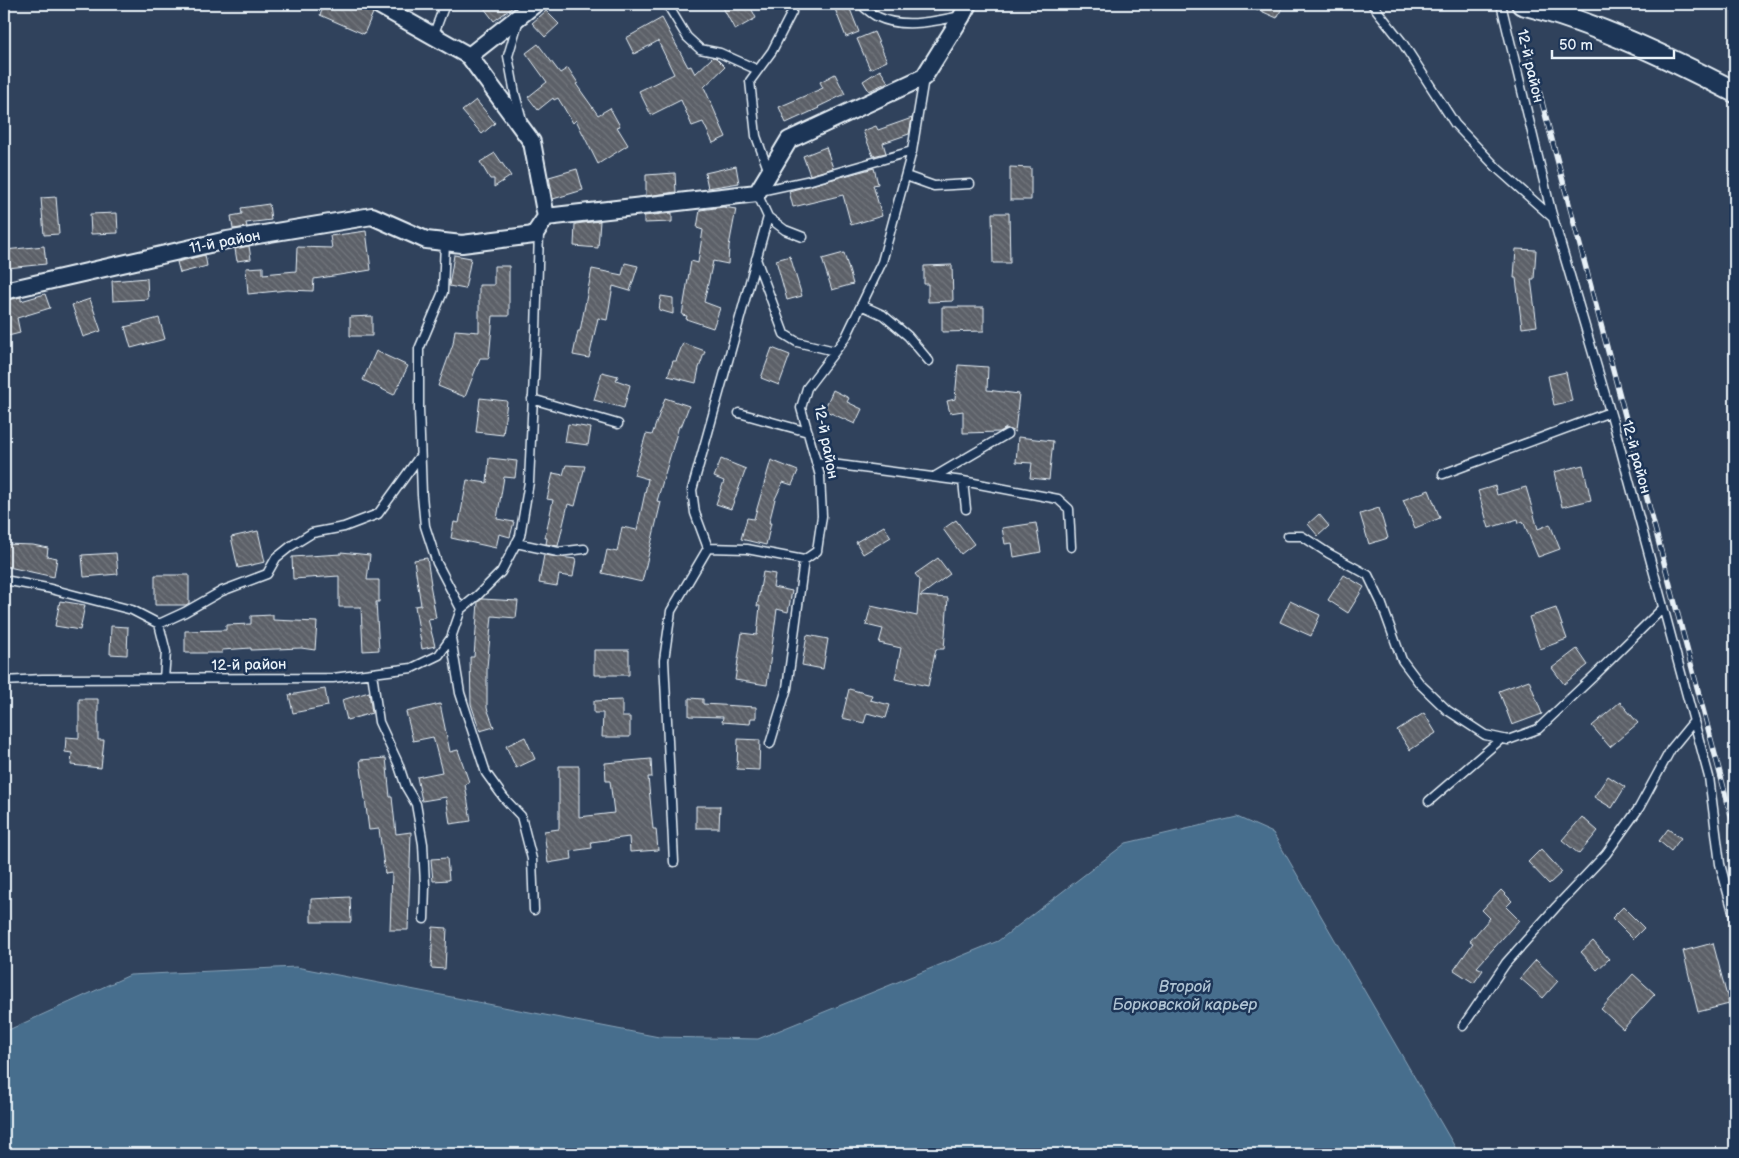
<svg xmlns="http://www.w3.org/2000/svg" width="1739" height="1158" font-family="'Balsamiq Sans',sans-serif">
  <defs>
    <pattern id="building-back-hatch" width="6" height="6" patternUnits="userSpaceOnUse" patternTransform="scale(1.25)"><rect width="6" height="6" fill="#5c6067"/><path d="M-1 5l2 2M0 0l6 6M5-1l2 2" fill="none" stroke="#73777e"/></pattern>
  </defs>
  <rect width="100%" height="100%" fill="#30425c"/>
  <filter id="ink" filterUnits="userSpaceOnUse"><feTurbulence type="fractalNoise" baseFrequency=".02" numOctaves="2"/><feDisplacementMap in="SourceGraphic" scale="10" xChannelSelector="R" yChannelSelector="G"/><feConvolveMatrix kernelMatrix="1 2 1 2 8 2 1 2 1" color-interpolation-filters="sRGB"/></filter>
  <g filter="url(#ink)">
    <!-- water -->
    <path fill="#466e8d" stroke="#87a2b8" d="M1237 817 1273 833 1459 1154H4V1032L130 975 296 967 659 1037 758 1039 998 941 1126 843Z"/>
    <!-- building -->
    <path fill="url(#building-back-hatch)" stroke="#e8f1f8" d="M325 4H357L368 9 373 13 364 34 320 15Z
      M481 4H517L494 21Z
      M721 4H749L756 18 735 30Z
      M833 4H848L859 32 846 37Z
      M1245 4H1284L1277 18Z
      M546 11 559 24 545 37 532 23Z
      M662 18 688 67 691 66 695 74 713 57 716 58 725 67 704 87 726 137 713 143 703 122 692 126 681 100 651 115 639 91 674 74 658 41 634 54 626 38Z
      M874 32 887 61 870 69 857 39Z
      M538 44 560 73 568 68 578 83 576 84 598 115 610 108 620 126 617 127 628 145 598 164 576 120 573 123 558 98 554 100 553 98 538 110 528 97 547 82 526 53Z
      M880 70 888 82 869 91 863 81Z
      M835 74 845 94 818 107 819 108 786 123 779 107 823 88 820 82Z
      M476 100 495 123 482 134 462 111Z
      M912 118 909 134 883 143 886 153 873 156 863 131 876 126 878 130Z
      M826 147 833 168 810 175 803 156Z
      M495 153 511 176 494 187V179H490L480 162Z
      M736 166 739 183 708 188 705 173Z
      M1010 167 1031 168V200H1010Z
      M874 168 878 184 873 185 882 216 851 225 843 195 793 207 789 191Z
      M577 169 583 190 553 199 549 177Z
      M675 173 676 192 646 196V175Z
      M56 197 59 234 44 235 41 198Z
      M269 204 271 220 246 223 247 227 233 229 231 216 242 214 241 208Z
      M723 207 736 209 729 246 728 264 713 261 704 302 720 308 713 328 686 319 687 316 682 315 691 261 698 263 703 230 697 228 700 210Z
      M117 213 118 233 91 234 90 214Z
      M672 213V222L644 223V216Z
      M992 213H1009L1010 263H993Z
      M600 221 598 248 574 246 575 224Z
      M366 231 371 270 314 279 313 291 287 290 248 294 246 268 263 267V274L296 271 297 247 332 248 330 236Z
      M44 246 46 264 7 268 5 250Z
      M249 246 251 259 237 261 235 249Z
      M1516 249 1536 250 1534 279H1531L1537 326 1522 328 1516 278H1514Z
      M844 253 853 284 832 290 822 259Z
      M205 255 207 266 180 273 177 262Z
      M454 255 471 258 465 289 449 286Z
      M790 256 802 296 787 300 776 260Z
      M625 263 638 266 630 291 613 286 607 320 598 318 589 358 573 355 578 331H580L592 269 622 275Z
      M952 265 953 301 928 302V284H924V266Z
      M494 266H509V316H493L489 358H480L465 397 438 386 453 344 455 330 479 332V285H494Z
      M147 278 148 299 113 301 112 281Z
      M45 294 50 308 17 318 20 333 4 337V301L21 297V301Z
      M661 296 673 298V314L659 310Z
      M90 299 101 331 83 337 72 305Z
      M942 307H984V331L942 332Z
      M372 316V336H350V317Z
      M159 318 165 339 131 348 125 327Z
      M683 343 705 351 699 368 696 383 668 376 673 361H676Z
      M772 348 790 355 779 385 761 378Z
      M376 351 408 366 394 395 363 380Z
      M958 365 988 367 987 390 1019 394 1015 432 1006 428 1000 432 963 433V411L950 413 947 401 955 399Z
      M602 372 618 376 616 380 630 385 624 408 594 400Z
      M1566 372 1572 401 1554 405 1548 376Z
      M833 390 849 398 847 402 862 409 855 424 824 410Z
      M480 398 507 401 503 435 476 432Z
      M665 398 689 406 681 427 679 426 657 501 661 502 642 582 602 573 607 550 617 552 622 527 637 530 648 479 634 475 646 434 652 435Z
      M568 424 591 428 588 445 565 442Z
      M1018 437 1053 441 1049 480 1030 478 1032 463 1016 462Z
      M489 458 517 461 515 478 504 477 497 519 514 522 510 537 499 534 496 548 451 538 454 522 459 523 467 480 487 483Z
      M721 459 746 469 731 509 716 504 724 481 714 477Z
      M771 460 798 471 792 485 783 482 775 499 769 523H771L766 545 741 539 747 518 754 519Z
      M566 465 585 466 575 506 568 504 558 546 546 544 547 538H545L553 500 547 499 553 473 563 475Z
      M1583 465 1591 500 1562 507 1554 472Z
      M1495 486 1497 495 1526 487 1538 529 1550 524 1560 549 1538 557 1523 521 1519 523 1518 519 1489 528 1478 491Z
      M1429 490 1440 518 1415 528 1403 500Z
      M1379 508 1388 538 1369 544 1360 514Z
      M1319 514 1329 526 1318 536 1308 524Z
      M956 520 974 544 961 554 943 529Z
      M1036 523 1041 552 1014 557 1012 543 1005 544 1002 528Z
      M884 526 891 537 863 554 856 542Z
      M258 531 265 562 238 568 231 537Z
      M4 544 33 545 48 548 47 556 57 558 54 577 4 566Z
      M341 552 370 555 367 580H379V602H376L379 650 363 651 361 607H339V576L293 579 292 557 341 554Z
      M116 553 118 574 84 577 82 555Z
      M544 555 576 559 573 577 559 575 557 586 539 583Z
      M427 558 431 584H430L436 618 428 619 435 646 422 649 415 606 421 605 414 560Z
      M938 558 950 574 920 596 948 598 944 649H936L928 686 895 679 901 648 879 643 883 629 866 625 871 606 917 616 920 580 915 574Z
      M763 572 775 574 773 587 792 591 788 612 777 609 767 685 735 680 742 633 757 635 760 606H757Z
      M155 575H189V603L186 605H155Z
      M1344 575 1364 587 1348 613 1328 600Z
      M482 599 518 601 516 618 492 616 487 667V708L494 727 480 731 471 704 470 657H474L478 602Z
      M60 601 85 605 80 630 55 626Z
      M1290 601 1320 615 1311 636 1280 622Z
      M1556 608 1567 639 1540 649 1529 617Z
      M273 615V620L317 622 315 650 301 648 251 650V648L222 650V653H185V631L226 630V625L251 624V616Z
      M111 626 128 627 127 655 110 654Z
      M807 635 828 639 823 669 802 665Z
      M1577 649 1588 665 1564 684 1552 668Z
      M594 650H629V675H594Z
      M1529 680 1542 714 1512 725 1499 691Z
      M325 689 328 706 293 713 289 695Z
      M849 689 872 695 870 700 890 705 886 718 867 713 864 723 842 718Z
      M369 692 372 713 347 720 342 700Z
      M689 698 703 699V704L756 707V718H751L750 724 722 722 723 717 689 716Z
      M79 699H98V740H104L101 768 71 765 72 753 65 752 66 737 79 738Z
      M622 700V717H630V737H602L603 713H594V701Z
      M1620 702 1638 723 1610 747 1592 726Z
      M440 704 450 752 458 750 469 782 465 784 471 821 450 824 446 797 422 801 417 777 442 772 433 737 413 741 406 712Z
      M1424 713 1436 733 1410 750 1397 730Z
      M525 737 535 759 516 768 506 746Z
      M738 739 760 740 759 770 737 769Z
      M386 758 390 797H392L396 834 411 832 408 930H390L392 873 385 874 379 829 369 830 360 760Z
      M651 759 652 777H648L653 829H656L658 850 630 852 629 837 591 842 592 848 571 851 572 859 548 863 544 831 559 829V766H579V817L614 813 610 781H606L605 763Z
      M1608 776 1625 787 1612 808 1594 797Z
      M696 806H720L719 828H696Z
      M1582 817 1598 831 1579 854 1562 840Z
      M1668 829 1681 838 1671 851 1659 841Z
      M1541 849 1562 872 1549 884 1528 862Z
      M447 858 449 880 433 881 431 859Z
      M1501 890 1512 901 1506 907 1519 920 1477 967 1483 970 1474 983 1454 970 1473 943 1470 941 1490 918 1482 910Z
      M350 897 351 922H311V899Z
      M1623 907 1644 928 1633 939 1612 918Z
      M433 927 447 928 445 969 431 968Z
      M1593 941 1609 959 1597 970 1581 952Z
      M1713 943 1729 1004 1698 1012 1683 951Z
      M1536 960 1558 981 1543 998 1520 978Z
      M1633 974 1655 994 1623 1029 1601 1009Z"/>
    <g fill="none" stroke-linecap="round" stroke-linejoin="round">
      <!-- service casing -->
      <g stroke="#e8f1f8" stroke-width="11">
        <path id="service" d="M667 4 687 37 700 49 720 53 758 70
          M1372 4 1402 42 1455 124 1498 169 1553 218
          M1501 4 1551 211 1614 425 1709 777 1720 864 1735 919
          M865 8C869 11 873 15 878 17 903 29 935 21 961 16
          M519 19 508 56 515 94 522 120
          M433 36 445 4
          M769 172 756 136 750 81 772 51 792 12 791 4
          M906 176 934 186 970 184
          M760 191 811 180 912 151
          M768 217 785 230 803 237
          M445 242 443 292 419 349V409L422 495 425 526 437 563 461 609 478 595 501 572 520 536 529 482 536 331 539 232
          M756 259 784 334 797 342 835 351
          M861 305 883 315 908 336 929 361
          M532 399 618 424
          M739 413 808 432
          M816 462 963 481 1058 499 1069 509 1071 547
          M1443 474 1610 412
          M934 477 1007 434
          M963 481 966 509
          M1288 536H1302L1328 553 1368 575 1381 602 1402 660 1420 684 1447 710 1485 735 1508 740 1538 729 1595 675 1663 608
          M516 543 558 552 584 549
          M708 548 695 513 692 490 768 217 757 193
          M4 580 47 588 132 610 159 624 166 652 164 679
          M159 624 185 612 222 591 267 574 276 558 291 546 312 533 344 527 378 514 420 456
          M451 638 460 693 486 773 504 798 521 816 532 859 534 910
          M372 673 379 722 398 763 406 787 416 804 423 844 425 885 424 919
          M4 681 42 679 333 678 412 668 439 655 451 638 461 609
          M770 744 787 688 804 560
          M1429 801 1501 739
          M674 862 664 660 671 611 708 548 747 549 804 560 817 551 822 516 820 476 801 408 807 388 846 337 882 262 912 151 924 78
          M1463 1026 1506 963 1556 907 1606 854 1639 808 1671 749 1694 721"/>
      </g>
      <!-- minor casing -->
      <g stroke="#e8f1f8" stroke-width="20">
        <path id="minor" d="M377 4 469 56 532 142 546 217
          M469 56 535 4
          M4 291 227 240 372 216 426 240 462 244 534 235 546 217 757 193 789 140 924 77 962 16 968 4"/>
      </g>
      <!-- tertiary casing -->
      <g stroke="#e8f1f8" stroke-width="24">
        <path id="tertiary" d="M1522 4C1596 23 1667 57 1735 92"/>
      </g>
      <!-- service -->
      <use href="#service" stroke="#1d3557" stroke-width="8"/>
      <!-- minor -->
      <use href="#minor" stroke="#1d3557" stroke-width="16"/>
      <!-- tertiary -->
      <use href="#tertiary" stroke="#1d3557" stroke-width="20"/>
      <!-- rail casing -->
      <g stroke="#e8f1f8" stroke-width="5.5">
        <path id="rail" d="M1530 57 1735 830"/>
      </g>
      <!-- rail -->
      <use href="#rail" stroke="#1d3557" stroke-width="4" stroke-dasharray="11" stroke-linecap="butt"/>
    </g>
  </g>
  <g text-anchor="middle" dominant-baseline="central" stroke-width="5" stroke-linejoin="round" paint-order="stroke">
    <!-- street labels -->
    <g font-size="15" fill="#e8f1f8" stroke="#1d3557">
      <text transform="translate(1530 66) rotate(77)">12-й район</text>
      <text transform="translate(225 242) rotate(-11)">11-й район</text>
      <text transform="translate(826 442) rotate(79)">12-й район</text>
      <text transform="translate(1636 457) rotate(75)">12-й район</text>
      <text transform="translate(249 665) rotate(-1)">12-й район</text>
    </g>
    <!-- water labels -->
    <g font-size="16" font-style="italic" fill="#afc3d3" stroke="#1d3557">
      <text x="1185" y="987">Второй<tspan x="1185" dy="18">Борковской карьер</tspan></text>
    </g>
  </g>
  <!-- margin -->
  <rect width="1739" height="1158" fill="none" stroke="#1d3557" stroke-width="20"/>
  <rect x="10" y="10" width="1719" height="1138" fill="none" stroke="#e8f1f8" stroke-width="2" filter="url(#ink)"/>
  <!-- scale -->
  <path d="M1552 50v8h122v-8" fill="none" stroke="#e8f1f8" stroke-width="2.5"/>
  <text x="1559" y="50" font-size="15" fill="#e8f1f8" stroke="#1d3557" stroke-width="4" paint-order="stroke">50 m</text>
</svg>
